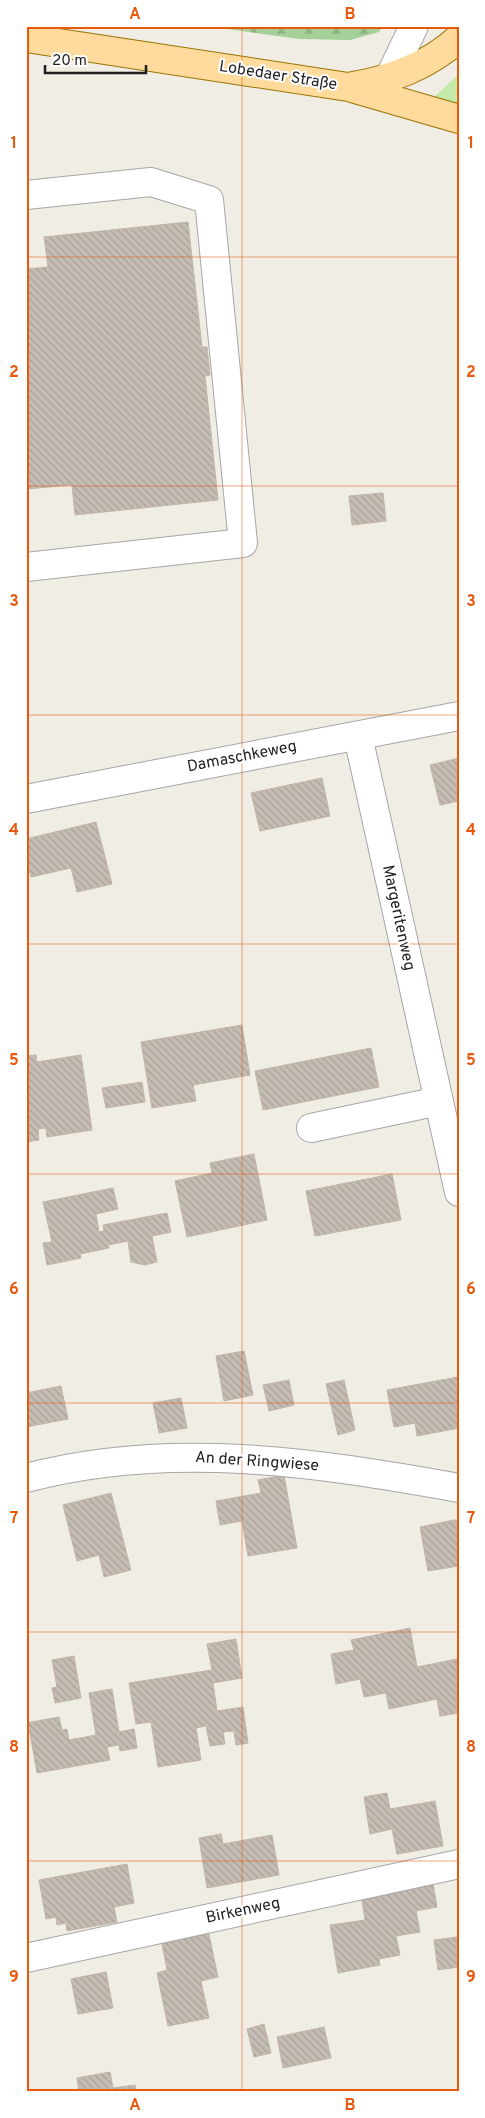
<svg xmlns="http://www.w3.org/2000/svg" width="485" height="2118" font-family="Overpass,sans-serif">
  <defs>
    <pattern id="forest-firs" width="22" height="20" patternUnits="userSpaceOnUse" patternTransform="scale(1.25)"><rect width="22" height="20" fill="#a5d199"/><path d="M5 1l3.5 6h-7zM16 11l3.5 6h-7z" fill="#8eb383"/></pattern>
    <pattern id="building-back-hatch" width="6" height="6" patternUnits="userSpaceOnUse" patternTransform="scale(1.25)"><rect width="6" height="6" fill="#c5bcb4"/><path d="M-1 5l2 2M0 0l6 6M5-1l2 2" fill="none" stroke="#a9a19a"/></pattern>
  </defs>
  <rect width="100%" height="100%" fill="#f0ede5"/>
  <!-- grass -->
  <path fill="#c5ebaa" d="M459 74V104L434 97Z"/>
  <!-- forest -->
  <path fill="url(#forest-firs)" d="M206 26H382L379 32 350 40 299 39Z"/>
  <!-- building -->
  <path fill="url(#building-back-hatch)" stroke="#c2b5a7" d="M188 222 202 347H207L210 375 205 376 218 500 75 515 72 485 26 489V269L48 267 44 237Z
    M383 493 386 521 352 525 349 496Z
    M459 758V801L440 805 430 765Z
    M322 778 330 816 260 831 251 793Z
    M96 822 112 884 77 892 71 868 31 877 26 857V839Z
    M242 1025 250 1075 193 1085 196 1101 152 1108 141 1042Z
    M371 1048 379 1087 263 1110 255 1071Z
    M36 1055 37 1062 81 1055 92 1130 47 1137 46 1128 38 1129 39 1140 26 1142V1056Z
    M142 1082 145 1102 106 1108 102 1088Z
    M254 1154 267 1220 187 1237 175 1181 212 1173 210 1163Z
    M392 1174 401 1220 315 1236 306 1191Z
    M113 1188 118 1209 96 1214 99 1232 104 1231 103 1225 167 1213 171 1232 152 1236 157 1262 145 1265 131 1262 128 1241 108 1245 109 1248 80 1254 81 1258 47 1265 43 1243 52 1242 43 1202Z
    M244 1351 253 1395 224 1401 216 1356Z
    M458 1377 459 1428 417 1436 415 1423 394 1427 387 1390Z
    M289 1380 294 1405 269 1411 263 1385Z
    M344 1380 355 1430 338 1435 326 1384Z
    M61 1386 68 1419 26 1427V1393Z
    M181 1398 187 1428 159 1433 153 1403Z
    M284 1475 297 1548 248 1556 242 1521 220 1525 216 1501 261 1493 258 1480Z
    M111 1493 131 1570 104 1577 99 1555 77 1561 63 1505Z
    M454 1520H459V1566L428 1571 420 1527Z
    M410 1628 417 1667 457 1659 459 1713 440 1716 437 1699 389 1709 386 1693 364 1697 360 1679 336 1684 331 1654 354 1650 351 1640Z
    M236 1639 242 1678 213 1683 217 1711 243 1707 248 1743 236 1745 234 1731 223 1732 225 1744 210 1746 206 1726 196 1728 201 1760 158 1767 151 1722 136 1724 129 1683 212 1670 207 1644Z
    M74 1656 81 1698 55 1703 52 1688 57 1687 52 1660Z
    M112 1689 119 1732 134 1729 137 1748 120 1751 119 1745 107 1747 110 1760 37 1773 30 1733H26V1723L59 1717 62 1730 67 1729 69 1740 96 1735 89 1693Z
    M387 1793 390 1809 435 1801 443 1846 397 1854 392 1829 370 1834 364 1797Z
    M221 1834 223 1844 272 1835 279 1875 207 1888 199 1838Z
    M127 1864 134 1903 114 1907 117 1922 67 1931 66 1923 57 1925 56 1917 46 1919 39 1880Z
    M433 1883 437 1907 416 1911 420 1932 396 1936 400 1955 379 1959 380 1965 338 1973 330 1925 365 1920 361 1895Z
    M208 1930 218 1977 201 1981 209 2018 168 2026 157 1973 167 1970 161 1939Z
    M457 1937 459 1967 438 1970 434 1940Z
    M106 1972 113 2008 78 2014 71 1979Z
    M264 2024 271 2053 254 2057 247 2029Z
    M324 2027 331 2058 283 2068 277 2037Z
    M110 2072 113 2088 135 2085 136 2092H79L77 2078Z"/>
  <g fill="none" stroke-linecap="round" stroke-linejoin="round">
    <!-- minor casing -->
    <g stroke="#a6a6a6" stroke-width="30">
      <path id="minor" d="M389 78 414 26
        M26 195 151 182 209 200 243 543 26 567
        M358 736 459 1192
        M26 799 459 716
        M311 1128 439 1101
        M26 1478C169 1440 315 1462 459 1488
        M26 1958 459 1864"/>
    </g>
    <!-- major casing -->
    <g stroke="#9a7300" stroke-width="30">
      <path id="major" d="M26 38 348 87C390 80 427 67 459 38
        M352 88 459 119"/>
    </g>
    <!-- minor -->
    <use href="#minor" stroke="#fff" stroke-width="28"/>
    <!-- major -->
    <use href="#major" stroke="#fedb9c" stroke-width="28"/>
  </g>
  <!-- grid -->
  <path fill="none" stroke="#e8590c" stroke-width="1" stroke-opacity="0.55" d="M242 26V2092M26 257H459M26 486H459M26 715H459M26 944H459M26 1174H459M26 1403H459M26 1632H459M26 1861H459"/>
  <g text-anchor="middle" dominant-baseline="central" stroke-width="4" stroke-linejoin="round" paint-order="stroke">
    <!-- street labels -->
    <g font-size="16" fill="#1f1f1f" stroke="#fff">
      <text transform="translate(278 76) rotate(9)">Lobedaer Straße</text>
      <text transform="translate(242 757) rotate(-11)">Damaschkeweg</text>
      <text transform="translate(398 918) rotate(78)">Margeritenweg</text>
      <text transform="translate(257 1462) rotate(4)">An der Ringwiese</text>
      <text transform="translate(243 1911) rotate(-12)">Birkenweg</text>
    </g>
  </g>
  <!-- border -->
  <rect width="485" height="2118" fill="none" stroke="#ffffff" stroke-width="55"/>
  <!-- scale -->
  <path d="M45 65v8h101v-8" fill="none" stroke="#1f1f1f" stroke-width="2.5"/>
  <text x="52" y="65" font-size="15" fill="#1f1f1f" stroke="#ffffff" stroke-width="4" paint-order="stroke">20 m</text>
  <rect x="28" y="28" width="430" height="2062" fill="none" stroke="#e8590c" stroke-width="2"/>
  <g font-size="16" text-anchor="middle" font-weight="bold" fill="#e8590c">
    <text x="135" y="19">A</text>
    <text x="350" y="19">B</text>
    <text x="14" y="148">1</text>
    <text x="471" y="148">1</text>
    <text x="14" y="377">2</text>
    <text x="471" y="377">2</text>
    <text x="14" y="606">3</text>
    <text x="471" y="606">3</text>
    <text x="14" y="835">4</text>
    <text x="471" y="835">4</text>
    <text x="14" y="1065">5</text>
    <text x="471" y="1065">5</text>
    <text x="14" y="1294">6</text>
    <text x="471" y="1294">6</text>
    <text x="14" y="1523">7</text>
    <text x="471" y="1523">7</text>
    <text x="14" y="1752">8</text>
    <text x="471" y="1752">8</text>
    <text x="14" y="1982">9</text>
    <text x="471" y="1982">9</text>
    <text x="135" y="2110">A</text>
    <text x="350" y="2110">B</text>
  </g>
</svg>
